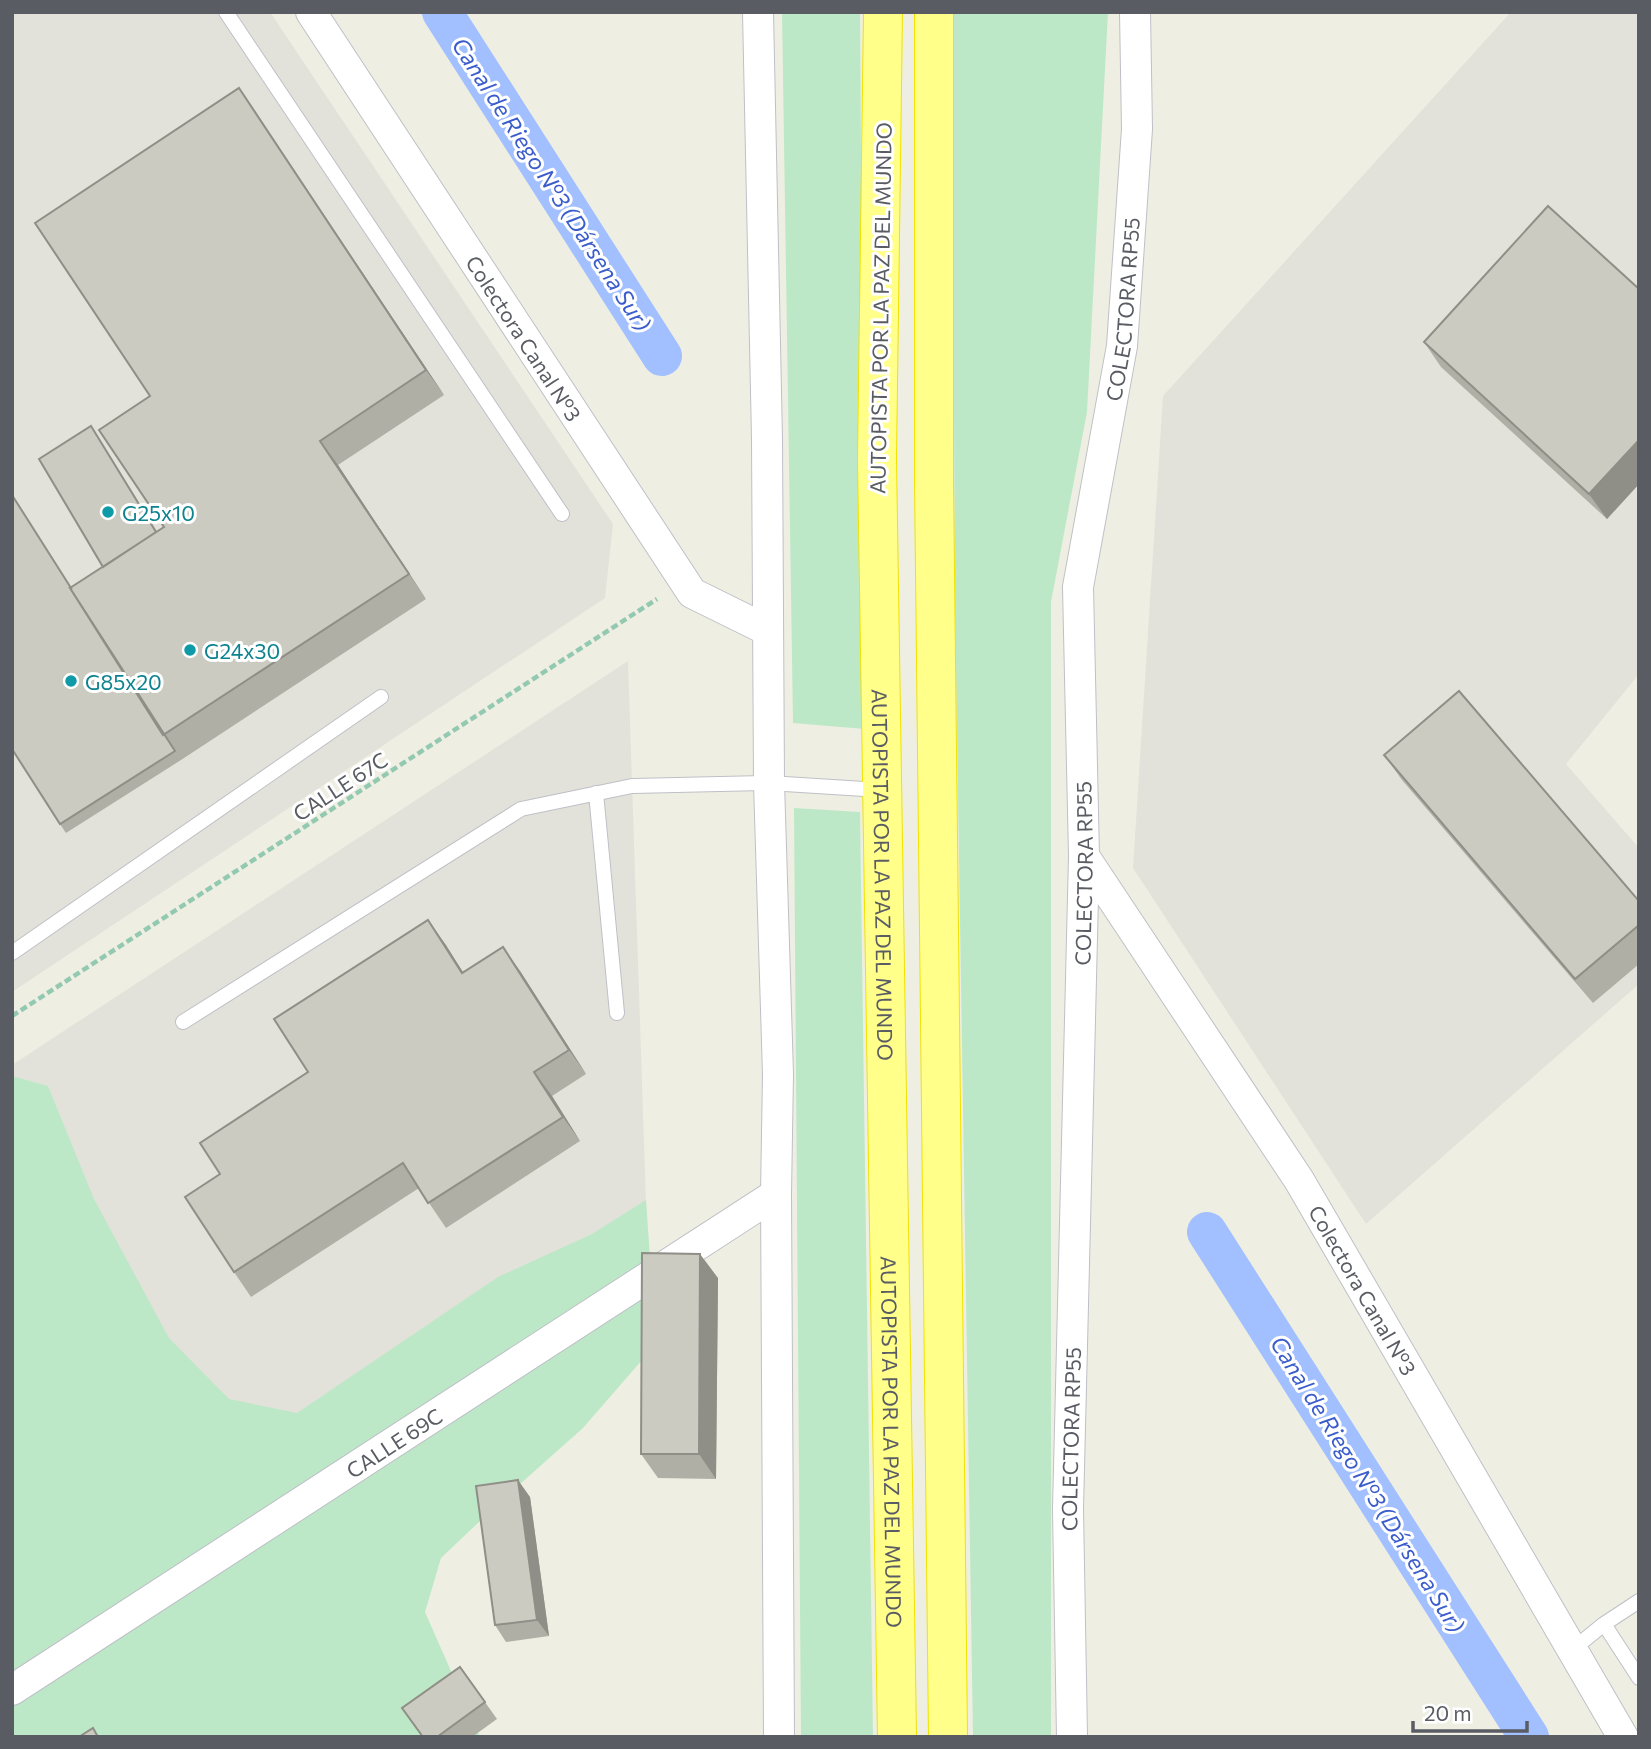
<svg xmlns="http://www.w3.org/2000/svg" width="1651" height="1749" font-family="Commissioner,sans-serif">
  <rect width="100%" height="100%" fill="#eeefe2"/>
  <!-- industrial -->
  <path fill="#e2e2da" d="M12 12H270L613 524 605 598 12 992Z
    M1511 12H1639V674L1566 764 1639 848V984L1366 1224 1133 868 1163 396Z
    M628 661 647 1233 217 1523 12 1204V1065Z"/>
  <!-- green -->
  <path fill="#bce8c7" d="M782 12H860L865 729 793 723Z
    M952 12H1108L1087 412 1051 602V1737H973L955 604Z
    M794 808 860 812 873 1737H801Z
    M12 1076 48 1086 94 1199 169 1338 229 1399 297 1413 498 1277 592 1234 646 1200 656 1344 583 1428 500 1502 441 1558 425 1612 480 1737H12Z"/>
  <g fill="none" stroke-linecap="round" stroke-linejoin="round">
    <!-- canal -->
    <path stroke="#a2bfff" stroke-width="40" d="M442 12 662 356
      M1207 1232 1529 1737"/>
    <!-- lane casing -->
    <g stroke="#bfc0c7" stroke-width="16">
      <path id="lane" d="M226 12 562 514
        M596 793 617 1013
        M12 953 381 697
        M183 1022 521 809 632 786 769 783 880 790
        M1604 1624 1639 1678
        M1572 1650 1604 1624 1639 1601"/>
    </g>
    <!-- street casing -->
    <g stroke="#bfc0c7" stroke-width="32">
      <g id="street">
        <path d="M311 12 692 593 767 630"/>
        <path d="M758 12 767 439 769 783 778 1074 776 1194 779 1737"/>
        <path d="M1084 856 1299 1180 1623 1737"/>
        <path id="s1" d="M12 1690 776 1194"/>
        <path id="s2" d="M1072 1737 1068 1509 1084 856 1078 587 1122 346 1137 129 1135 12"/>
      </g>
    </g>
    <!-- highway casing -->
    <g stroke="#f1e200" stroke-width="40">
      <g id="highway">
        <path id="s3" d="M883 12 877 459 897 1737"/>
        <path d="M934 12V481L948 1737"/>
      </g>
    </g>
    <!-- path -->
    <path stroke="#94c9b1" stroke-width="4.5" stroke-dasharray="7 3.5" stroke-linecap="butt" d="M12 1016 657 599"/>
    <!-- lane -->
    <use href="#lane" stroke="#fff" stroke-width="14"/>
    <!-- street -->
    <use href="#street" stroke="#fff" stroke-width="30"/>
    <!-- highway -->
    <use href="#highway" stroke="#ffff89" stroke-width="38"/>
  </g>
  <!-- wall -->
  <path fill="#afafa6" d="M256 113 444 395 338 465 426 599 181 760 66 833 60 824 71 587 103 567 97 435 157 532 164 527 150 396Z
    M1639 289V484L1607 519 1441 367 1424 342Z
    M1384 755 1639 901V964L1593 1003 1402 780Z
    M428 920 463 972 520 971 586 1074 552 1096 580 1141 446 1228 419 1188 251 1297 234 1272 220 1174 308 1072Z
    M718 1278 716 1479 658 1478 641 1454Z
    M530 1497 549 1636 506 1642 495 1625Z
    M460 1667 497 1719 472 1737H423Z"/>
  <!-- shaded-wall -->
  <path fill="#8f8e87" d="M239 88 256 113 444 395 426 370Z
    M1639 440V484L1607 519 1589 494Z
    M320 441 338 465 426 599 409 574Z
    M428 920 446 945 479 998 462 973Z
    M503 947 520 971 586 1074 569 1050Z
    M534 1072 552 1096 580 1141 563 1117Z
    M700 1254 718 1278 716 1479 699 1454Z
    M518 1480 530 1497 549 1636 537 1620Z"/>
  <!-- building -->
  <path fill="#cccbc1" stroke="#8f8e87" stroke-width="2" d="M239 88 426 370 320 441 409 574 163 735 70 588 164 527 99 430 150 396 35 223Z
    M1548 206 1639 289V440L1589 494 1424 342Z
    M91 426 156 532 103 567 39 459Z
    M12 495 71 588H70L175 751 60 824 12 749Z
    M1459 691 1639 901V925L1575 979 1384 755Z
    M428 920 462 973 503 947 569 1050 534 1072 563 1117 428 1203 403 1163 234 1272 185 1197 220 1174 200 1143 308 1072 274 1019Z
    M642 1253 700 1254 699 1454H641Z
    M518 1480 537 1620 495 1625 476 1486Z
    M460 1667 485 1702 437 1737H423L402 1708Z
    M93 1728 98 1737H79Z"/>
  <!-- markers -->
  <g fill="#0f9aa8" stroke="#fff" stroke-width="2.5">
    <circle cx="108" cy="512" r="7"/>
    <circle cx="190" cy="650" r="7"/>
    <circle cx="71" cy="681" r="7"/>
  </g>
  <g text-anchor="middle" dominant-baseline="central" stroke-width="6" stroke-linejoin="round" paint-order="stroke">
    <!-- street labels -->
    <g font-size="21" fill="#5a5c64" stroke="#fff">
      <text transform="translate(880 308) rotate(-89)">AUTOPISTA POR LA PAZ DEL MUNDO</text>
      <text stroke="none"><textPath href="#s2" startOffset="1432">COLECTORA RP55</textPath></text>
      <text transform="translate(524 338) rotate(57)">Colectora Canal Nº3</text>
      <text transform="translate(340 786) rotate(-33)">CALLE 67C</text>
      <text stroke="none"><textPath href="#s2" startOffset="864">COLECTORA RP55</textPath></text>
      <text stroke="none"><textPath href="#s3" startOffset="863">AUTOPISTA POR LA PAZ DEL MUNDO</textPath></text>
      <text transform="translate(1363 1290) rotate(60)">Colectora Canal Nº3</text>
      <text stroke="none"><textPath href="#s2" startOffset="298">COLECTORA RP55</textPath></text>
      <text stroke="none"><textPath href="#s3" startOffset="1430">AUTOPISTA POR LA PAZ DEL MUNDO</textPath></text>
      <text stroke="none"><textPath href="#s1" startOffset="455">CALLE 69C</textPath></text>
    </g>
    <!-- culture labels -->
    <g font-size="21" fill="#0d838f" stroke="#fff" text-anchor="start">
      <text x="122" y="512">G25x10</text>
      <text x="204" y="650">G24x30</text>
      <text x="85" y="681">G85x20</text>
    </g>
    <!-- water labels -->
    <g font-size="23" font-style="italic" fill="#3b5dcc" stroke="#fff">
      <text transform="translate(552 184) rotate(57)">Canal de Riego Nº3 (Dársena Sur)</text>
      <text transform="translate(1368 1484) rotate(58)">Canal de Riego Nº3 (Dársena Sur)</text>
    </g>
  </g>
  <!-- border -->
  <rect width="1651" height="1749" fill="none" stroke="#5a5c64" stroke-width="28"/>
  <!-- scale -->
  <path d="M1413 1721v10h114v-10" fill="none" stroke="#5a5c64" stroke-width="3.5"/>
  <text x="1424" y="1721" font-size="21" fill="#5a5c64" stroke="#ffffff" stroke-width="5" paint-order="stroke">20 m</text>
</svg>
